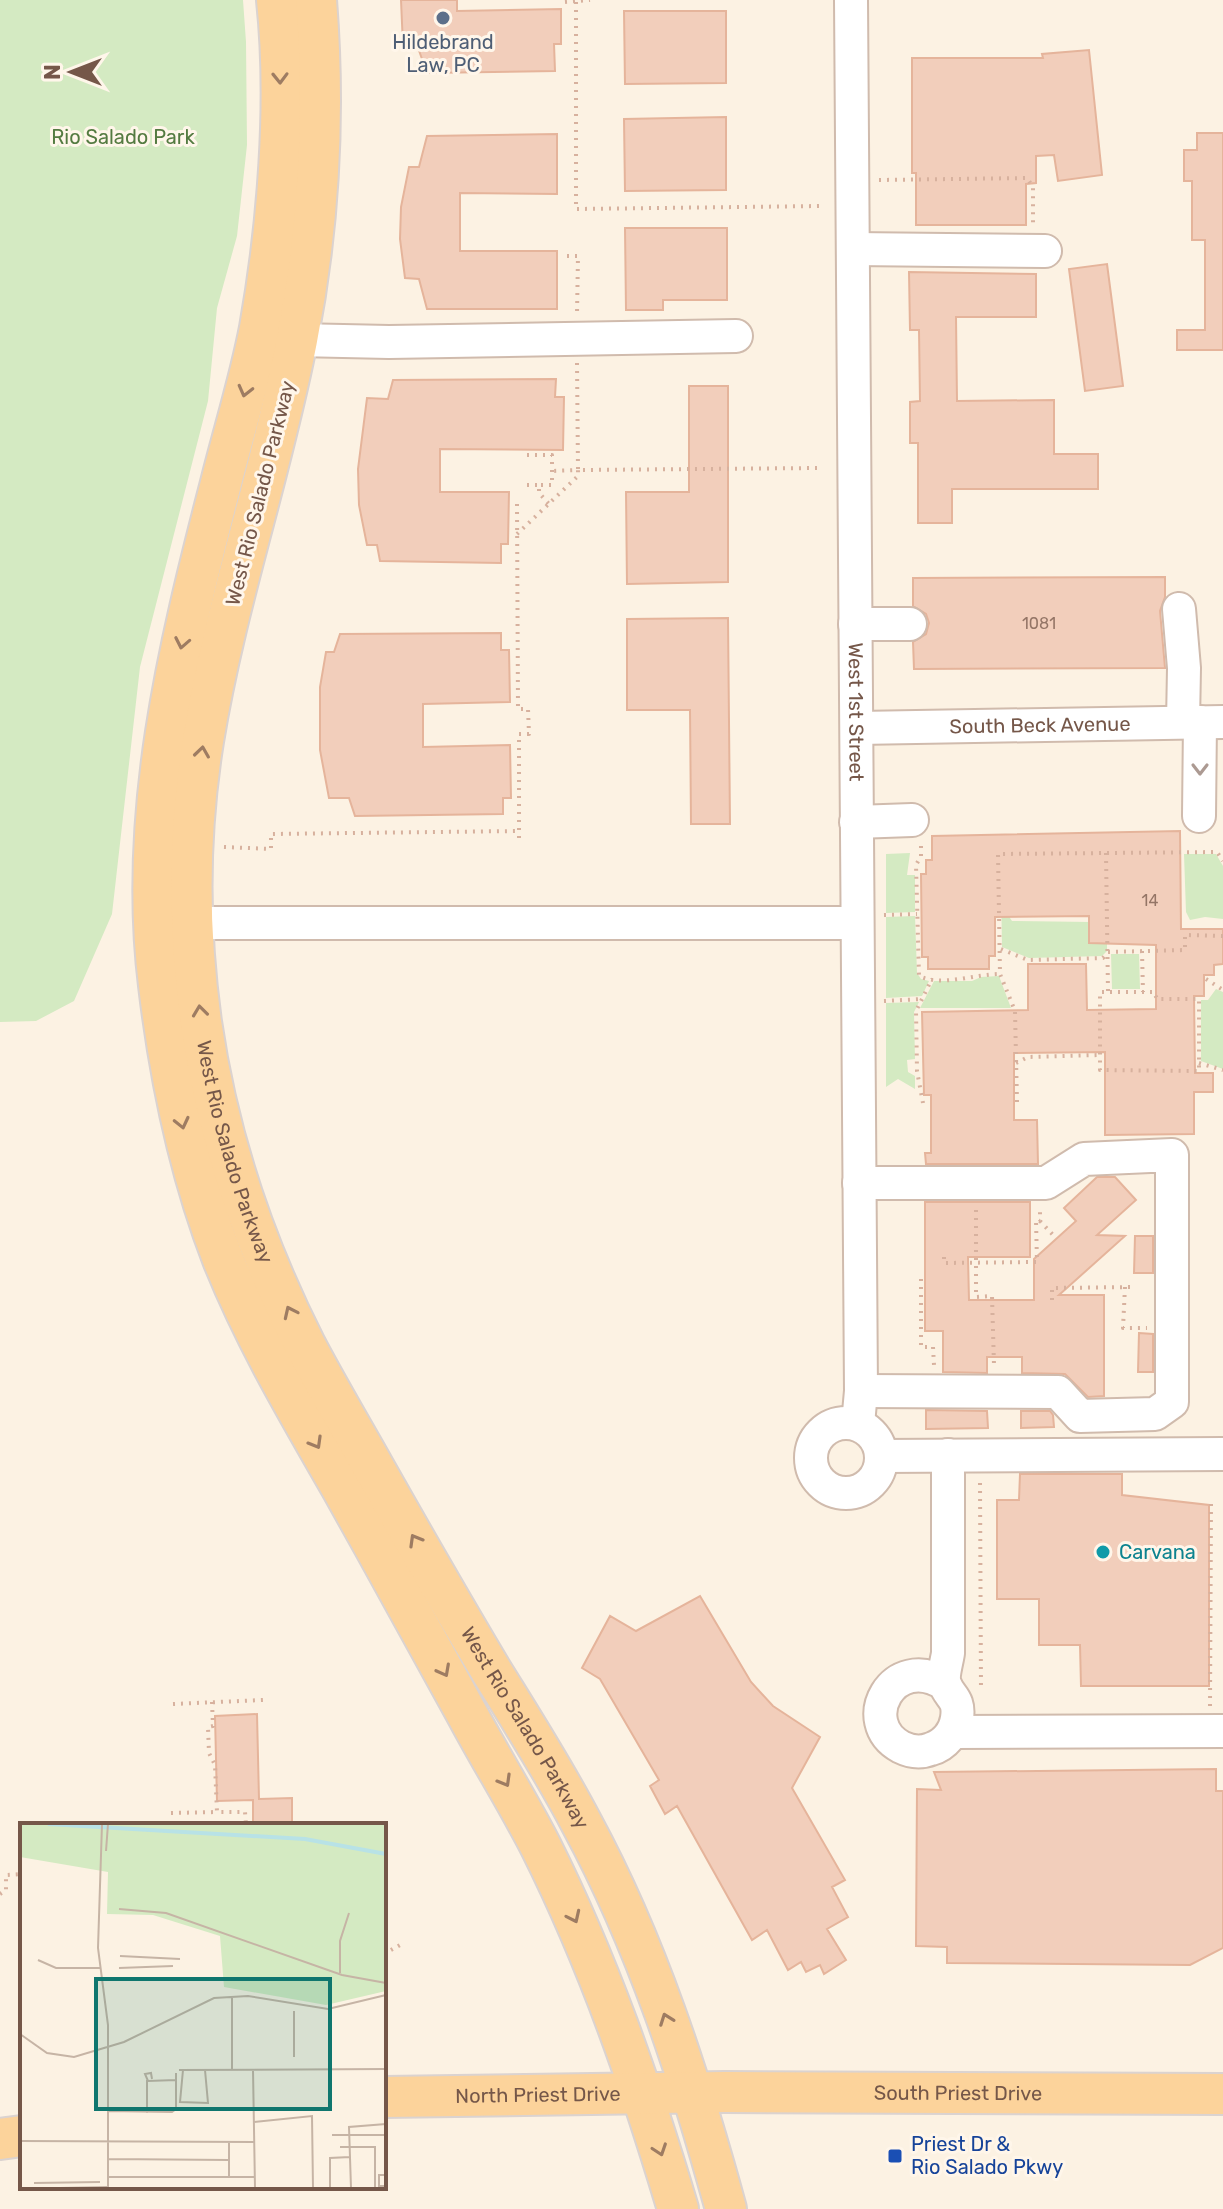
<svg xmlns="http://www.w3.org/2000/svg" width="1223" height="2209" font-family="Rubik,sans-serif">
  <rect width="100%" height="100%" fill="#fcf2e3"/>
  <!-- green -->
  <path fill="#d4eac2" d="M0 0H243L246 42 247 145 237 236 217 308 208 401 140 667 112 914 74 1001 36 1021 0 1022Z
    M910 853 907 875H915V912L886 913V854Z
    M1184 854H1216L1223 866V919L1205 917 1190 920 1186 912Z
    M1001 888 1009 891 1010 918 1012 921 1091 922 1107 943V951L1102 956 1029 958 1002 947Z
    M915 916 917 973 921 979 929 981 922 996 886 998V917Z
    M1111 954H1139L1140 989H1112Z
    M999 976 1011 1008H920L934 981H972L981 977Z
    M1216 989 1223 992V1069L1201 1061V1000H1208Z
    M919 1002 914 1012 915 1059 907 1060 908 1072 915 1076V1089L898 1079 886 1087V1003Z"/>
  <!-- building -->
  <path fill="#f2cebb" stroke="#e5b49b" stroke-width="2" d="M401 0H457V11L561 9V44H554L555 71 427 73 417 45 403 46Z
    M624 11H726V83L625 84Z
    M1089 50 1102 175 1058 181 1054 155 1036 156V183L1026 184V225H916V173H912V58H1043L1042 54Z
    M726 117V190L625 191 624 119Z
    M1197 133H1223V350H1177V330H1205V240H1192V181H1184V150H1197Z
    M557 134V194L460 193V251H557V309H427L419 279 405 278 400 239 401 207 409 167H419L427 136Z
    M625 228H727V300H663V310H626Z
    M1107 264 1123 386 1085 391 1069 269Z
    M909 272 1036 274V317H956L957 401 1054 400V454H1098V489H952V523H918V443H910V402L920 401 919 330H910Z
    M556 379 555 397H564L563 450 440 449V492H509L508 544H501V563L380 561 377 545H367L359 505 358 469 367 398 388 399 393 380Z
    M689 386H728V582L627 584 626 492H689Z
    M1165 577V597L1160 611 1165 668 914 669 913 642 926 634 929 623 926 614 913 606V578Z
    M728 618 730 824H691L690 710H627V619Z
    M501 633V650H509L510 702 423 704V747L510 745 511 798H503V814L355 816 349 798H329L320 750V687L326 652H334L340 634Z
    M1180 831 1181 929H1223V964L1214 965V975H1204V996H1194L1195 1073H1213V1092H1194V1134L1105 1135V1052L1014 1053V1120H1037L1038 1164H926L925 1153H931V1095H924L922 1012 1028 1010V964H1086L1087 1010 1156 1009V945L1089 943V916L995 917V956H989V969H928V957H922L921 874H926V860H932V836Z
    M1097 1177H1115L1136 1200 1097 1235 1125 1236 1059 1295H1104V1396L1088 1397 1065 1374 1022 1373V1357H987V1373L943 1372V1331H925V1202H1030V1257H968L969 1300H1034V1259L1076 1221 1064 1208Z
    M1135 1236H1153V1273H1134Z
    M1139 1333 1153 1334V1372H1138Z
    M926 1410 987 1411 988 1428 926 1429Z
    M1021 1411H1050L1053 1415 1054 1427 1021 1428Z
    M1020 1474H1122V1495L1209 1505V1686H1081L1080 1645H1039V1599H997V1500H1019Z
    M700 1596 751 1682 773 1706 820 1737 792 1788 845 1880 832 1887 848 1917 827 1929 846 1960 824 1974 820 1965 806 1972 801 1962 788 1970 767 1930 752 1940 677 1806 665 1814 650 1786 659 1780 600 1679 582 1668 610 1616 636 1631Z
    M257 1714 259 1799 292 1798V1825H253V1800L217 1801 215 1716Z
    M1216 1769V1791H1223V1948L1190 1965 947 1963V1947L916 1946 917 1789 941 1790 934 1772Z"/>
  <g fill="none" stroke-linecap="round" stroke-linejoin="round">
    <!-- minor casing -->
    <g stroke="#d0bbad" stroke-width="36">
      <g id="minor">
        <path id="s1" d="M851 0 861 1391 858 1424"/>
        <path d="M853 249 1045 251"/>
        <path d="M297 340 389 342 736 336"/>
        <path d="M1179 609 1184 668 1183 722"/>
        <path d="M855 624H910"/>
        <path id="s2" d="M858 728 1223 722"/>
        <path d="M1199 816 1200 722"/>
        <path d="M856 822 912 820"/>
        <path d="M168 923H857"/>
        <path d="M859 1183H1046L1084 1159 1172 1155V1402L1155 1414 1080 1416 1058 1392 861 1391"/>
        <circle cx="846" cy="1458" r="35"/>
        <path d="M881 1456 1223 1454"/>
        <path d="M945 1684C893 1651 855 1722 901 1747 911 1752 921 1753 931 1749 945 1745 955 1732 957 1718 960 1698 949 1697 945 1684 942 1676 947 1661 948 1653V1455"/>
        <path d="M953 1732 1223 1731"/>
      </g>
    </g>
    <!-- major casing -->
    <g stroke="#dbd3d0" stroke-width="44">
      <g id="major">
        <path d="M277 0C288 103 278 226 260 328 250 381 233 434 220 487 178 649 138 816 159 985 170 1078 189 1171 223 1259 255 1339 299 1413 342 1488 384 1563 425 1638 467 1714 491 1759 518 1802 541 1847 599 1963 641 2085 678 2209"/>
        <path id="s3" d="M316 0C325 114 319 227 297 340 271 474 225 605 203 741 188 835 188 928 201 1022 217 1134 254 1244 305 1345 327 1387 351 1427 374 1468 413 1537 452 1605 492 1672 523 1722 555 1772 582 1824 647 1944 690 2078 726 2209"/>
        <path id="s4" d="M384 2097 725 2092 1223 2094"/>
        <path d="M0 2139 22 2136"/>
      </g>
    </g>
    <!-- path -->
    <path stroke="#d7b19e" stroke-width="4" stroke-dasharray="2 6" stroke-linecap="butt" d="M565 2 590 0
      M576 2V209L821 206
      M879 180 1027 178 1033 187V226
      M567 256H578L577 314
      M577 363 578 470 820 468
      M527 455H552V485H539
      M527 485H539V493L549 504
      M517 504 518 709H528L529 734H519V844
      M517 534 578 476V470L552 471
      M921 846V856L916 865 919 976C942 987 975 974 1000 974
      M224 847 271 849V834L519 831
      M1106 853 1108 992
      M884 915 917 914
      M1001 949 1028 960 1103 958 1108 952 1185 950V935L1223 936
      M1142 951 1143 992
      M1206 979 1223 990
      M1102 992H1154L1157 999H1199V1071L1100 1070V996Z
      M884 1001 922 999
      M1016 1063 1028 1057 1100 1055
      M1199 1063 1223 1070
      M1017 1102 1015 1011 1000 974 998 854 1217 852 1223 861
      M923 1103 917 1071 916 1011 932 979
      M976 1210V1297L992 1296 994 1365
      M1040 1221 1053 1235
      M944 1257V1263L1037 1262 1036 1220 1040 1221V1209
      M921 1279V1347H933L934 1365
      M1125 1287 1123 1328H1147
      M1052 1300V1288L1133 1287
      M980 1483 981 1690
      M212 1702 213 1726 208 1727 209 1753 215 1765 217 1812H245L246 1825
      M173 1704 263 1700
      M1210 1706 1211 1504
      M171 1813 217 1812
      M0 1894 6 1890V1875L22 1874
      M384 1954 400 1945"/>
    <!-- minor -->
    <use href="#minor" stroke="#fff" stroke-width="32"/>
    <!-- major -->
    <use href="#major" stroke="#fcd39b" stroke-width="40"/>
  </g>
  <!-- one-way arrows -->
  <defs><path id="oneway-chevron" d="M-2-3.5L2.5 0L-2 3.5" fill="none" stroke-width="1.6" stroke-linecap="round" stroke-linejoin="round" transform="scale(2)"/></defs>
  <g stroke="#9e7c62">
    <use href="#oneway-chevron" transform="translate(280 78) rotate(89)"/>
    <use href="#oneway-chevron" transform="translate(245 391) rotate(104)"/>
    <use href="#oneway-chevron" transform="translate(182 643) rotate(101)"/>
    <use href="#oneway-chevron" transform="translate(202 752) rotate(-82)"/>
    <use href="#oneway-chevron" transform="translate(200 1011) rotate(-97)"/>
    <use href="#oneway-chevron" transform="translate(182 1123) rotate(77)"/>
    <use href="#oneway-chevron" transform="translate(290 1312) rotate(-115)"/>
    <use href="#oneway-chevron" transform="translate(316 1443) rotate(60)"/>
    <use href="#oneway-chevron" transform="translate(415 1540) rotate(-120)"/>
    <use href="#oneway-chevron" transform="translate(444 1671) rotate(62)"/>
    <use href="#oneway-chevron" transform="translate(505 1781) rotate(60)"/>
    <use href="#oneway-chevron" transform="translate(574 1917) rotate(65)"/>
    <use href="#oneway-chevron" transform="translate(666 2019) rotate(-110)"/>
    <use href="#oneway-chevron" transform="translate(660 2150) rotate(71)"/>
  </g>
  <use stroke="#ac9a92" href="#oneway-chevron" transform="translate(1200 769) rotate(90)"/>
  <!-- markers -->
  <circle fill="#5c6f8a" stroke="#fff6ea" stroke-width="3" cx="443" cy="18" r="8"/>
  <circle fill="#0f9aa8" stroke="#fff6ea" stroke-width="3" cx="1103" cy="1552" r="8"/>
  <rect fill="#1a4fb4" stroke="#fff6ea" stroke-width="3" x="887" y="2148" width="16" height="16" rx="4"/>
  <g text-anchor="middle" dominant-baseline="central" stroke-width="6" stroke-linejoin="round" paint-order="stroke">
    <!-- number labels -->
    <g font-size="16" fill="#947566">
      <text x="1039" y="623">1081</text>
      <text x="1150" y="900">14</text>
    </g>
    <!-- service labels -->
    <g font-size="20" fill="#4e5e75" stroke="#fff6ea">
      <text x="443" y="42">Hildebrand<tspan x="443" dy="23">Law, PC</tspan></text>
    </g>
    <!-- park labels -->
    <g font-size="20" fill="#547b41" stroke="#fff6ea">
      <text x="123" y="137">Rio Salado Park</text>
    </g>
    <!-- street labels -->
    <g font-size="20" fill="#755749" stroke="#fff6ea">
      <text transform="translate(260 493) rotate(-76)">West Rio Salado Parkway</text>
      <text stroke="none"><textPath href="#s1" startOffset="712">West 1st Street</textPath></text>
      <text stroke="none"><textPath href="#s2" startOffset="182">South Beck Avenue</textPath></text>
      <text stroke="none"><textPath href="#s3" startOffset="1170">West Rio Salado Parkway</textPath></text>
      <text stroke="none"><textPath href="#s3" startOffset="1818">West Rio Salado Parkway</textPath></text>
      <text stroke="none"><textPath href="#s4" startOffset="574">South Priest Drive</textPath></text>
      <text stroke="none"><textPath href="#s4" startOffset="154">North Priest Drive</textPath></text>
    </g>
    <!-- culture labels -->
    <g font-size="20" fill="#0d838f" stroke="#fff6ea" text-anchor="start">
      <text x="1119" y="1552">Carvana</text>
    </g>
    <!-- transit labels -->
    <g font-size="20" fill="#164399" stroke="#fff6ea" text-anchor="start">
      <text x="911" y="2144">Priest Dr &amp;<tspan x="911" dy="23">Rio Salado Pkwy</tspan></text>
    </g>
  </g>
  <!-- overview -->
  <g transform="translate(20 1823)">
    <rect width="366" height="366" fill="#fcf2e3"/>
    <path d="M0 1H366V168L306 182 204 164 200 113 133 92 87 91 88 49 0 34Z" fill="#d4eac2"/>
    <path fill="none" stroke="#b8e2e6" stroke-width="4" d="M28 1 285 16 366 31"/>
    <path fill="none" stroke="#c6b4a5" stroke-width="2" d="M82 1 78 125 88 202V365M86 28 88 1M99 86 146 90 322 152 366 160M100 133 160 136M18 137 36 145H81M99 145 153 143M320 150V118L329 90M212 173V247M274 188V234M0 211 27 230 54 234 104 219 194 175 228 173 308 186 366 172M365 220 366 244M159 247 366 246M163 247 160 279 188 280 185 247M233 247 235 365M132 256 131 250 125 251 128 258 156 257M127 257V290M88 288 152 289 156 286V250M234 299 292 293 293 365M312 312H366M0 318 234 319M320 324H355V365M88 336 209 337M366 352H359V363H366M88 354H234M209 354V319M14 360 80 359M40 365 87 364M310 365V335L330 334M331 365 329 304 366 301"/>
    <path fill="#0f766e" fill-opacity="0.15" stroke="#0f766e" stroke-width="4" d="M76 156H310V286H76Z"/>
    <rect width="366" height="366" fill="none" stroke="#755749" stroke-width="4"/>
  </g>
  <!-- north arrow -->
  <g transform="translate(72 72) rotate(270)" stroke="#fff6ea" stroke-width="6" paint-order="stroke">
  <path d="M0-6L14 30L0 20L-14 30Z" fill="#755749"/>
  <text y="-12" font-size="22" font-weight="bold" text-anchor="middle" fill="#755749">N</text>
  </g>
</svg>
